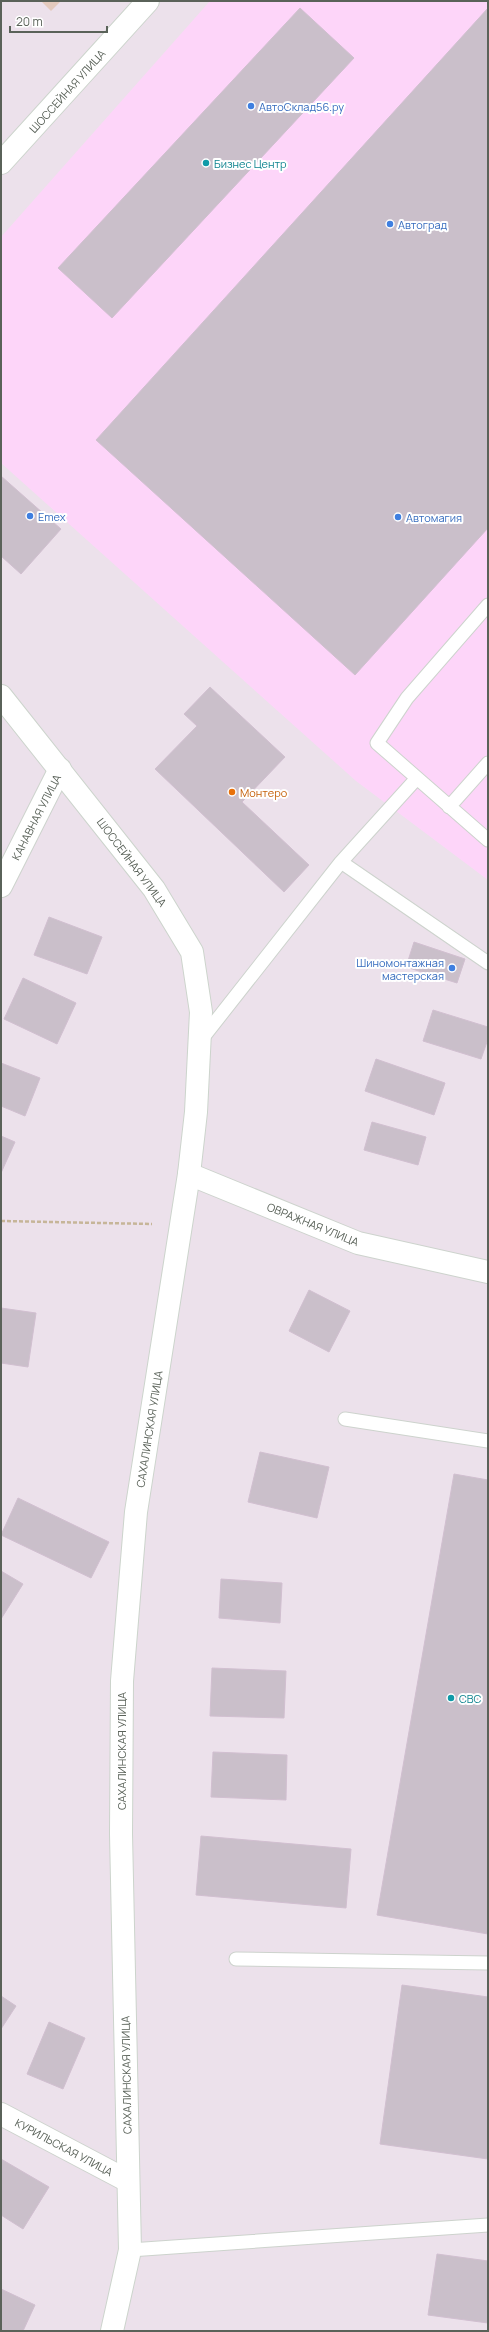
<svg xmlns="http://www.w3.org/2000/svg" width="489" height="2332" font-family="Manrope,sans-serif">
  <rect width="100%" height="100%" fill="#ece1eb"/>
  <!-- commercial -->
  <path fill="#fdd5f9" d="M210 1H488V880L356 781 1 463V237Z"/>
  <!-- green -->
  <path fill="#e4cabd" d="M41 1H61L51 11Z"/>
  <!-- building -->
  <path fill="#cabfca" stroke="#d1bfd0" d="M300 8 354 58 112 318 58 268Z
    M488 8V528L355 675 96 440Z
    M1 476 61 529 21 574 1 556Z
    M210 687 285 757 242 802 309 865 284 892 155 769 197 726 184 714Z
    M49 917 102 937 87 974 34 955Z
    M414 942 465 959 457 983 406 967Z
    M23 978 76 1003 57 1044 4 1019Z
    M433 1010 488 1027V1039L481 1059 423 1041Z
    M376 1059 445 1083 434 1115 365 1091Z
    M1 1063 40 1078 25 1116 1 1106Z
    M372 1122 426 1137 418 1165 364 1150Z
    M1 1136 15 1142 1 1173Z
    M309 1290 350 1311 329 1352 289 1331Z
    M1 1308 36 1313 28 1367 1 1363Z
    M260 1452 329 1467 317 1518 248 1502Z
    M454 1474 488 1480V1934L377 1915Z
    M18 1498 109 1542 91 1578 1 1535Z
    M1 1571 23 1584 1 1619Z
    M221 1579 282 1583 280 1623 219 1618Z
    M212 1668 286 1671 284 1718 210 1716Z
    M213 1752 287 1755 286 1800 211 1797Z
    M201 1836 351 1849 346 1908 196 1895Z
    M402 1985 488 1997V2159L380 2144Z
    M1 1996 16 2006 1 2029Z
    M49 2022 85 2038 63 2089 27 2074Z
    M1 2159 49 2187 23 2229 1 2215Z
    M437 2254 488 2261V2323L428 2315Z
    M1 2289 35 2305 23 2331H1Z"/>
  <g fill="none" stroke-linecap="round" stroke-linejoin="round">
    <!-- lane casing -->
    <g stroke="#cdd3cd" stroke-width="15">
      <path id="lane" d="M488 605 407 698 377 743 488 840
        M449 807 488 763
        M341 862 488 963
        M201 1040 341 862 417 778
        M345 1419 488 1441
        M236 1959 488 1963
        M130 2250 488 2225"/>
    </g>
    <!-- street casing -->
    <g stroke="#cdd3cd" stroke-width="24">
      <path id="street" d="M1 886 60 769
        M189 1174 358 1243 488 1272
        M1 2114 128 2181"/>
    </g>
    <!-- secondary casing -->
    <g stroke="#ccd4cc" stroke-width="24">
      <path id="secondary" d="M1 163 148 1
        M1 696 154 889 192 952 201 1012 196 1112 189 1174 136 1512 122 1681 121 1834 130 2250 112 2331"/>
    </g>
    <!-- path -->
    <path stroke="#c6b598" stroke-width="2.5" stroke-dasharray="4 2" stroke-linecap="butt" d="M1 1221 152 1224"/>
    <!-- lane -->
    <use href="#lane" stroke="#fff" stroke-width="13"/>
    <!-- street -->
    <use href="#street" stroke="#fff" stroke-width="22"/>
    <!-- secondary -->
    <use href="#secondary" stroke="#fff" stroke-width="22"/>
  </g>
  <!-- markers -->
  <g fill="#3f7fe0" stroke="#fff" stroke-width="1.5">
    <circle cx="251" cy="106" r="4"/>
    <circle cx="390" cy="224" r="4"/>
    <circle cx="30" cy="516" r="4"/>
    <circle cx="398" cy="517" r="4"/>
    <circle cx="452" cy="968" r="4"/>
  </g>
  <g fill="#0f9aa8" stroke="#fff" stroke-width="1.5">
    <circle cx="206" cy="163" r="4"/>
    <circle cx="451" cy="1698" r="4"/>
  </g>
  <circle fill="#e8710a" stroke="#fff" stroke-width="1.5" cx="232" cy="792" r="4"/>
  <g text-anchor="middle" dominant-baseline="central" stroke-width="4" stroke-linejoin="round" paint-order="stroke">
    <!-- street labels -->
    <g font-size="11" fill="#5a6259" stroke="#fff">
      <text transform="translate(67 91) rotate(-48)">ШОССЕЙНАЯ УЛИЦА</text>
      <text transform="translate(36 817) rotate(-63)">КАНАВНАЯ УЛИЦА</text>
      <text transform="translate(132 862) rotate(53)">ШОССЕЙНАЯ УЛИЦА</text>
      <text transform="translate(313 1224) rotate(22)">ОВРАЖНАЯ УЛИЦА</text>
      <text transform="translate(149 1429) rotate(-81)">САХАЛИНСКАЯ УЛИЦА</text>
      <text transform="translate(121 1751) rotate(-90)">САХАЛИНСКАЯ УЛИЦА</text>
      <text transform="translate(126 2075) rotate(-91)">САХАЛИНСКАЯ УЛИЦА</text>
      <text transform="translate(64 2147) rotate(28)">КУРИЛЬСКАЯ УЛИЦА</text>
    </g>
    <!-- shop labels -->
    <g font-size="11" fill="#366cbe" stroke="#fff" text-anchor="start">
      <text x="259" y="106">АвтоСклад56.ру</text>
      <text x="398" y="224">Автоград</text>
      <text x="38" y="516">Emex</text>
      <text x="406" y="517">Автомагия</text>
      <text x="444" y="962" text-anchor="end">Шиномонтажная<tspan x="444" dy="13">мастерская</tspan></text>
    </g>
    <!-- culture labels -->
    <g font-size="11" fill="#0d838f" stroke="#fff" text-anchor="start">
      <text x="214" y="163">Бизнес Центр</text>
      <text x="459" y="1698">СВС</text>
    </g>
    <!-- food labels -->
    <g font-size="11" fill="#c56008" stroke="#fff" text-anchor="start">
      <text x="240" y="792">Монтеро</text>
    </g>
  </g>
  <!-- border -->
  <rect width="489" height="2332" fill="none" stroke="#5a6259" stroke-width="4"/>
  <!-- scale -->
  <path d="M10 26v6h97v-6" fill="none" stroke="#5a6259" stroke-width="2"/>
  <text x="16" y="26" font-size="12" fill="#5a6259" stroke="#ffffff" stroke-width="3" paint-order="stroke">20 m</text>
</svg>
